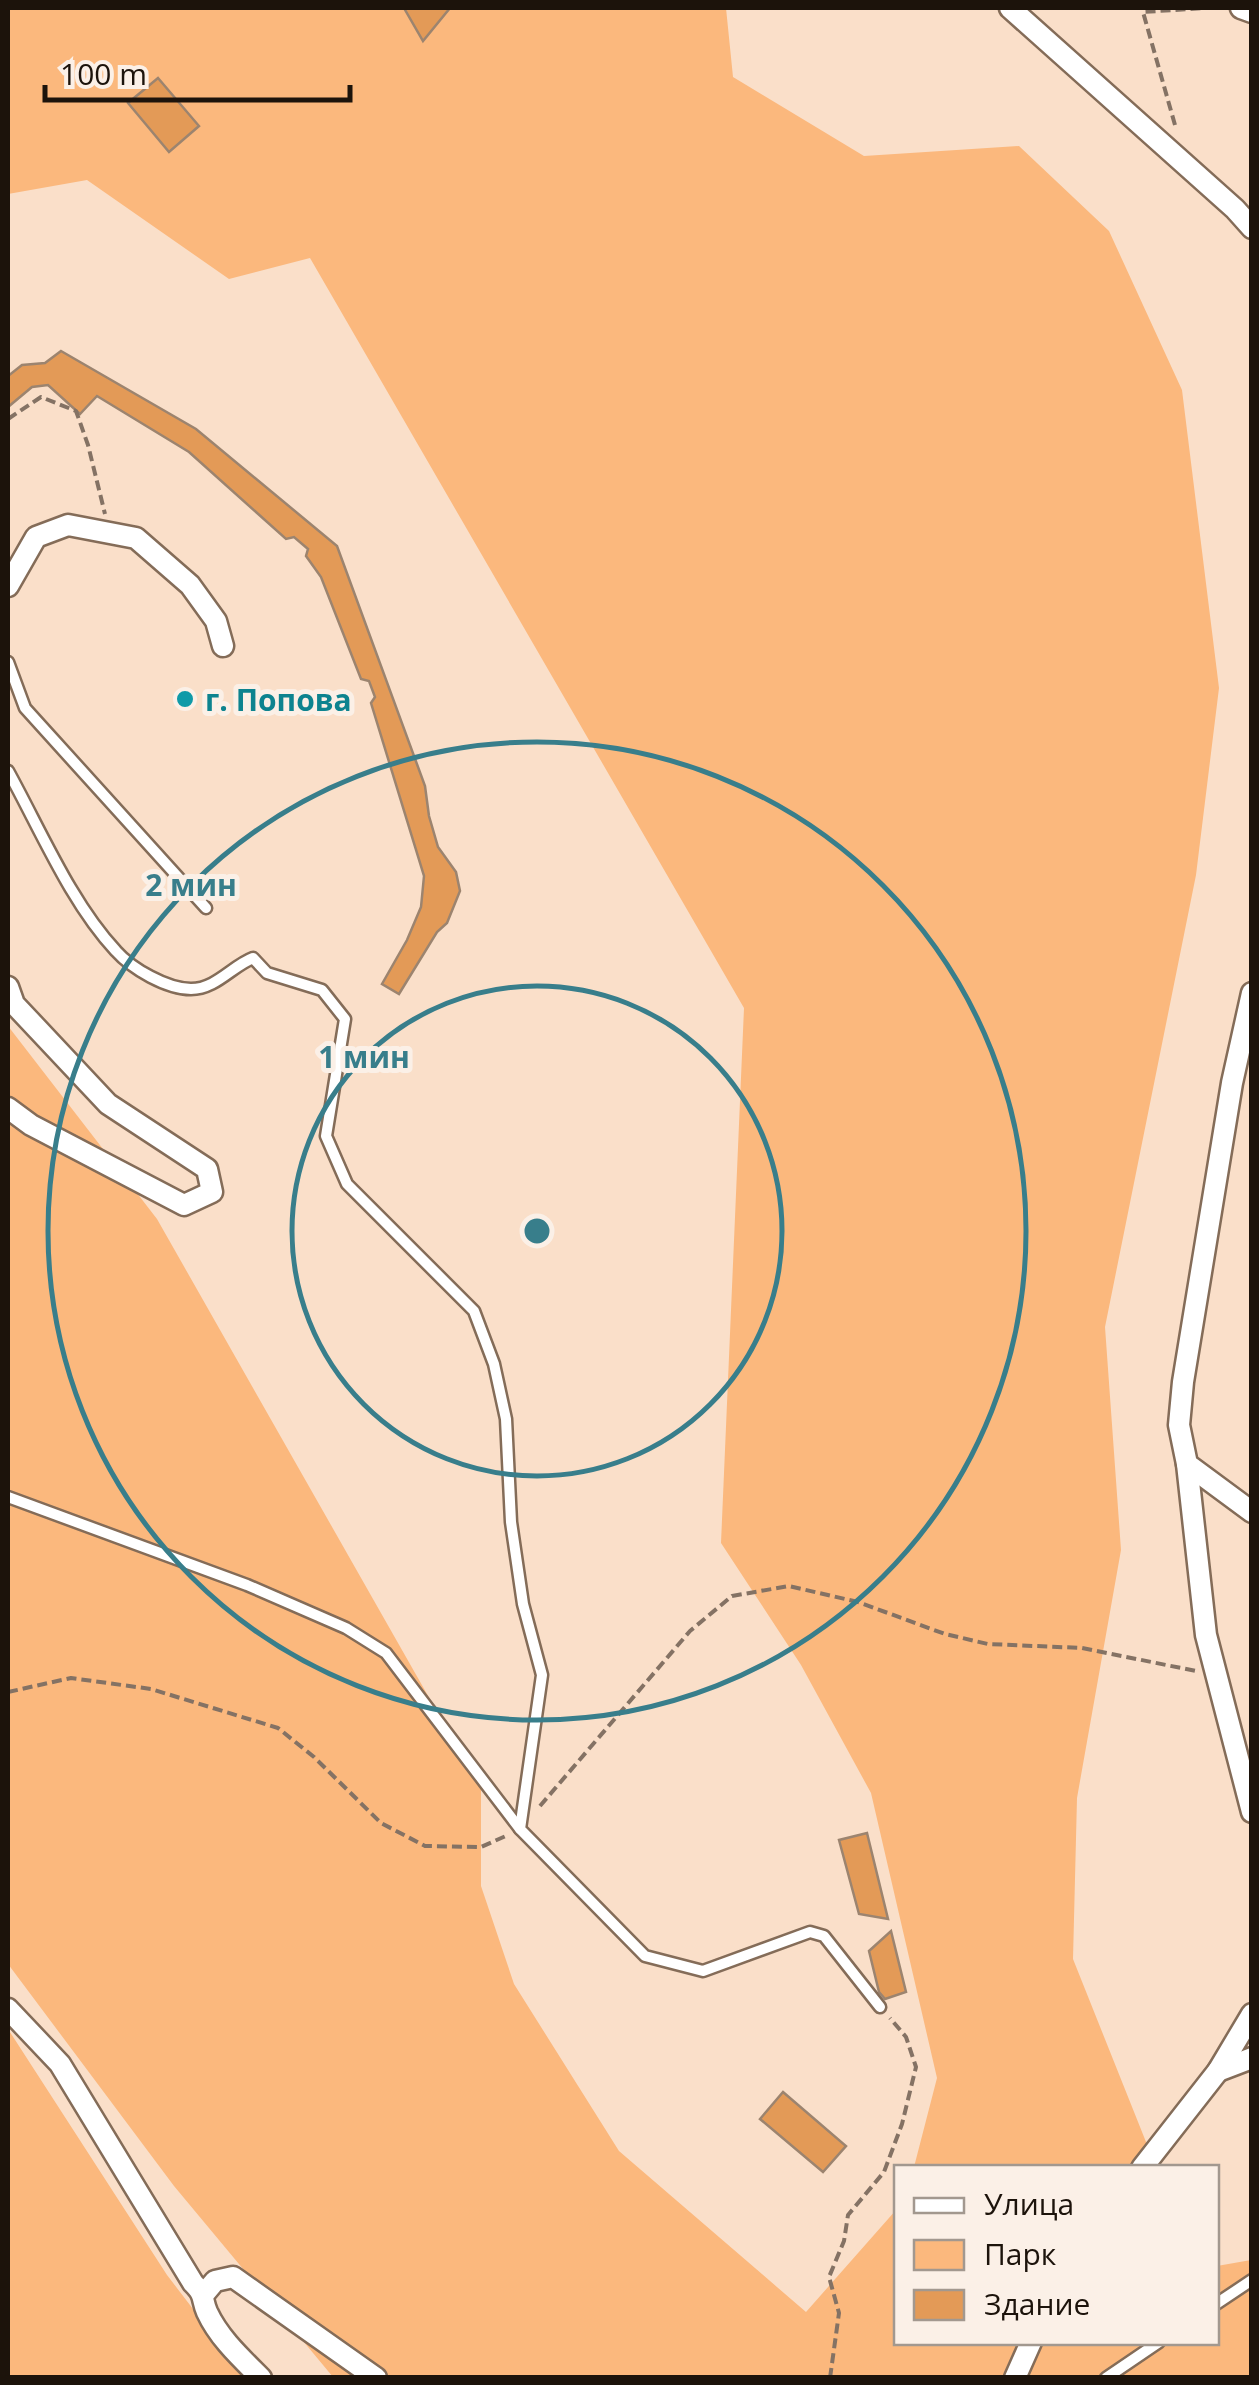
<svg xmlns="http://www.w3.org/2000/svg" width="1259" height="2385" font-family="'Open Sans',sans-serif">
  <rect width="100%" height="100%" fill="#fadfc9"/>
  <g fill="#fbb87d">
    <polygon points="8,8 726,8 733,77 864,156 1019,146 1109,231 1182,390 1219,688 1196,875 1105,1327 1121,1550 1077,1798 1073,1959 1156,2167 914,2167 937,2078 871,1793 801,1665 721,1543 744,1008 310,258 229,279 87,180 8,194"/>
    <polygon points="8,1026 157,1219 481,1789 481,1886 514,1984 619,2151 806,2312 896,2210 896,2342 1216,2342 1217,2266 1251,2260 1251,2377 333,2377 174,2186 8,1964"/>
    <polygon points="8,2029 167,2275 245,2377 8,2377"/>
  </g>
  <g fill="#e39a57" stroke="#9c846f" stroke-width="2.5">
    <polygon points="404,8 450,8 423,41"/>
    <polygon points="158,78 199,126 169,152 128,103"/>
    <polygon points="61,351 196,429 337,546 425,786 429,816 438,847 456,872 460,891 447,923 437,932 399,994 382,984 407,940 421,907 424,876 371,703 375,697 369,681 361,679 321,577 306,556 308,549 294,537 286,539 189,452 97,396 80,414 48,385 32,387 8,407 8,376 22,365 45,363"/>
    <polygon points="867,1833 888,1919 859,1914 839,1840"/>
    <polygon points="891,1931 906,1992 885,1999 879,1992 869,1951"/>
    <polygon points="783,2092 846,2146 823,2172 760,2119"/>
  </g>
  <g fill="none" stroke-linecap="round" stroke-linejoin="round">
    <defs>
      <g id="lane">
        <polyline points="8,662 25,708 206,908"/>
        <path d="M8 771C40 829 71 903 116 951 132 969 167 989 191 989 216 989 232 966 253 958L267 973 322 990 345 1019 326 1136 347 1184 474 1311 494 1364 506 1419 511 1522 523 1604 542 1675 520 1829 645 1956 703 1971 810 1932 824 1936 880 2007"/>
        <polyline points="8,1497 247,1585 346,1628 386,1653 520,1829"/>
        <polyline points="1216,2304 1252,2280"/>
        <polyline points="1106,2378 1159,2342"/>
      </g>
      <g id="street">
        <polyline points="1010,8 1235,209 1252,228"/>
        <polyline points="1241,8 1252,12"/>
        <polyline points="8,586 36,537 68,525 136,538 190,585 216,621 223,646"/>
        <polyline points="8,987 14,1004 108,1104 207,1169 212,1192 184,1205 31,1125 8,1108"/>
        <polyline points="1252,993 1232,1083 1183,1382 1179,1425 1187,1464 1252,1512"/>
        <polyline points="1187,1464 1206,1635 1252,1812"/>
        <path d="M8 2009 60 2064 193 2283C206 2296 201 2298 207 2312 219 2338 241 2358 261 2378"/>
        <polyline points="1218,2071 1252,2058"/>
        <polyline points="1142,2168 1218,2071 1252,2014"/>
        <polyline points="204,2294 215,2281 233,2277 376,2378"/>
        <polyline points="1015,2378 1031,2342"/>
      </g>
    </defs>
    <use href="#lane" stroke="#846c58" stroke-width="15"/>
    <use href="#street" stroke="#846c58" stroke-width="25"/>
    <g stroke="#847264" stroke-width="4" stroke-dasharray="10 5" stroke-linecap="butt">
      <polyline points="1175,125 1143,12 1205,8"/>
      <polyline points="8,419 41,397 76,411 88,445 105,514"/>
      <polyline points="8,1692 71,1678 151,1689 278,1728 314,1757 381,1823 425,1846 481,1847 508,1835"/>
      <polyline points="540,1806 690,1631 732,1596 789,1586 858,1602 945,1634 988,1644 1082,1648 1196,1671"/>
      <polyline points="830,2378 839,2313 829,2277 844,2241 848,2215 884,2172 902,2124 916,2067 906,2037 890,2018"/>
    </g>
    <use href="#lane" stroke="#fff" stroke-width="10"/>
    <use href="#street" stroke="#fff" stroke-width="20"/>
  </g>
  <g fill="none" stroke="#387e8b" stroke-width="5">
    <circle cx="537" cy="1231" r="245"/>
    <circle cx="537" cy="1231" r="489"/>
  </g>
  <circle fill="#0f9aa8" stroke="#fbf0e7" stroke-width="4" cx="185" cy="699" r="10"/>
  <g text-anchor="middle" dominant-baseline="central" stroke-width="10" stroke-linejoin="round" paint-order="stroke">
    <g font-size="30" font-weight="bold" fill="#0d838f" stroke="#fbf0e7" text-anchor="start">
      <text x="205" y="699">г. Попова</text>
    </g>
  </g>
  <circle cx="537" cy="1231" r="15" fill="#387e8b" stroke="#fbf0e7" stroke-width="5"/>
  <g font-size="30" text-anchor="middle" font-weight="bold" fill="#387e8b" stroke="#fbf0e7" stroke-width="10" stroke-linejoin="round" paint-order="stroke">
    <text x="191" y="896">2 мин</text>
    <text x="364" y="1068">1 мин</text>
  </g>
  <rect width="1259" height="2385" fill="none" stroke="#1c130b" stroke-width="20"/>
  <rect x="894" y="2165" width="325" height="180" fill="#fbf0e7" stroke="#a2988f" stroke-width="2.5"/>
  <rect x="914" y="2198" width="50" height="15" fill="#ffffff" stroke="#a2988f" stroke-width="2.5"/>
  <text x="984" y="2215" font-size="30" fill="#1c130b">Улица</text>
  <rect x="914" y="2240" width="50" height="30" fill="#fbb87d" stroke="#a2988f" stroke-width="2.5"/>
  <text x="984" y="2265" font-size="30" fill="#1c130b">Парк</text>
  <rect x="914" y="2290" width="50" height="30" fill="#e39a57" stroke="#a2988f" stroke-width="2.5"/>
  <text x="984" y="2315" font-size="30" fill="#1c130b">Здание</text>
  <path d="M45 85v15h305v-15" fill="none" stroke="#1c130b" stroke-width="5"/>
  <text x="60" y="85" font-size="30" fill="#1c130b" stroke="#fbf0e7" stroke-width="8" paint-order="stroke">100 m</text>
</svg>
